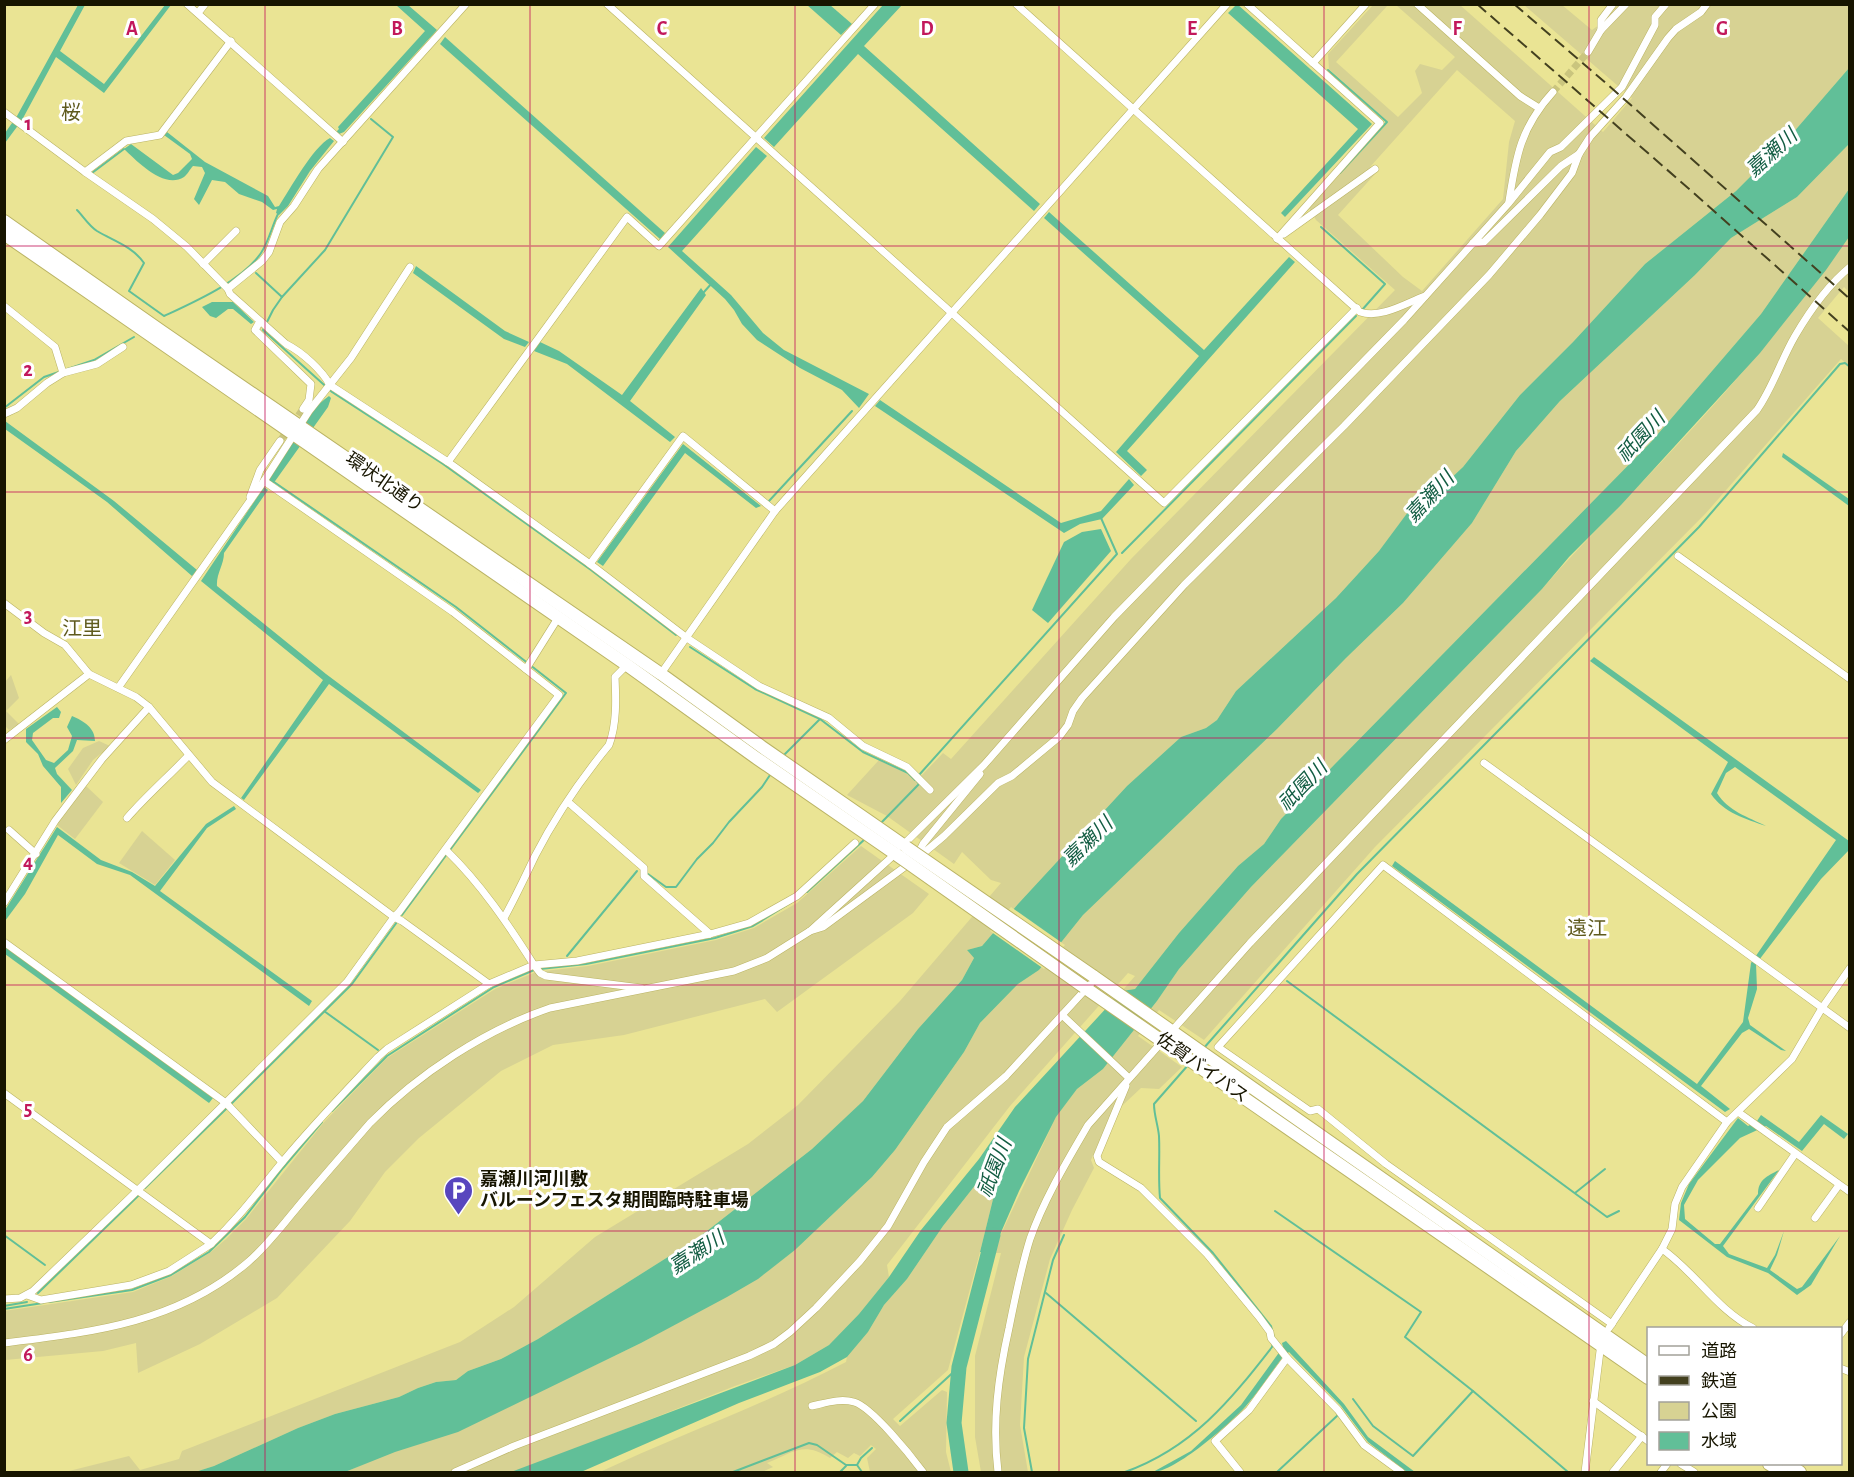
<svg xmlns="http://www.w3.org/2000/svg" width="1854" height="1477" font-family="'Alegreya Sans','Noto Sans JP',sans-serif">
  <rect width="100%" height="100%" fill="#eae494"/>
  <g fill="#d7d293" fill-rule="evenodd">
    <path d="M1373 5H1388L1336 62 1398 117 1422 93 1415 71 1420 64 1442 70 1455 57 1396 5H1460L1603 132 1632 98 1524 5H1562L1592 30 1606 20 1618 5H1849V68L1785 142 1736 191 1645 264 1573 342 1520 395 1463 467 1448 481 1438 483 1422 508 1411 509 1379 551 1336 598 1236 691 1217 720 1206 728 1181 737 1127 786 1018 904 982 946 967 950 974 958 962 980 918 1029 863 1101 812 1149 698 1238 538 1339 501 1359 468 1371 456 1380 436 1382 418 1388 399 1397 335 1414 298 1428 214 1466 195 1472H65L129 1456 140 1470 179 1459 182 1451 460 1342 514 1307 595 1237 748 1144 798 1105 900 1001 1001 883 991 880 962 852 954 864 887 816 847 795 879 760 907 774 922 775 943 753 951 759 1131 559 1395 290 1316 220 1309 208 1388 122 1329 69 1328 54ZM1457 70 1515 121 1509 142 1503 199 1422 291 1403 277 1338 215 1375 174 1370 167Z"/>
    <polygon points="1849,144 1849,189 1761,314 1651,442 1281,819 1264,844 1238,866 1179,933 1135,989 1122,991 1135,976 1128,973 1010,1106 887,1265 889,1277 859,1314 829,1345 795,1365 735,1386 516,1472 345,1472 583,1371 641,1343 757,1279 795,1250 872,1177 895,1150 964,1052 980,1023 1018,984 1039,970 1083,915 1277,729 1346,658 1403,603 1472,523 1516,451 1560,401 1695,275 1731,238 1797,197"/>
    <path d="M1849 237V292L1844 287 1818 318 1849 346V366L1841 359 1706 513 1375 847 1204 1040 1159 1010 1138 1036 1182 1067 1159 1089 1141 1088 1109 1118 1091 1160 1094 1168 1072 1210 1050 1259 1024 1357 1020 1425 1028 1472H981L975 1437V1356L1001 1253H992L1056 1117 1077 1089 1103 1069 1157 1001 1179 969 1251 887 1542 589C1567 560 1594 533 1620 505 1702 421 1781 333 1849 237Z"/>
    <polygon points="11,675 19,698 6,711 19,724 9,730 5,726 4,683"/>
    <polygon points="99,741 110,746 93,760 76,785 68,769 83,748"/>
    <polygon points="86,786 103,802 75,839 57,825"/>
    <polygon points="142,831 175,860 155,885 119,863"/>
    <polygon points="861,846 929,894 913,913 777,1012 765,999 624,1035 553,1045 501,1071 419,1138 385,1172 350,1221 277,1298 200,1344 138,1373 136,1343 103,1351 5,1360 4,1311 133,1292 172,1276 211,1252 226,1239 246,1219 325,1121 387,1058 495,989 536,972 588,966 716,940 754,928 797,903"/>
    <path d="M984 1174 999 1175 980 1252 948 1370 893 1419 900 1426 942 1390 947 1392 946 1452 951 1472H870L867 1458 876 1449 871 1445 860 1456 854 1453 848 1458 837 1452 830 1458C803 1441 794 1452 767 1463L773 1467 762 1472H600C681 1434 766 1404 846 1362L847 1357 868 1332 884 1305 907 1279 943 1226Z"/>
  </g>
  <g fill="#61bf98">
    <polygon points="1237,4 1372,124 1285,217 1281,213 1358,129 1228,13"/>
    <polygon points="78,5 85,5 60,51 104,84 165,5 171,5 104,93 56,57 22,120 5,143 5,133 17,116"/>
    <polygon points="396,5 408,5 437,30 344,132 339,134 336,132 339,129 338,127 425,31"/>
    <polygon points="807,5 830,5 852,24 841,35"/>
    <polygon points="883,5 902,5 864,46 1040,204 1034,211 858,54 774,147 764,138"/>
    <polygon points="445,37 665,233 660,239 440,44"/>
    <polygon points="1849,68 1849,144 1797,197 1731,238 1695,275 1560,401 1516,451 1472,523 1403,603 1346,658 1277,729 1083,915 1039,970 1018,984 980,1023 964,1052 895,1150 872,1177 795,1250 758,1279 727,1297 641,1343 458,1432 395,1452 345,1472 195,1472 214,1466 298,1428 335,1414 399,1397 418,1388 436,1382 456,1380 468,1371 501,1359 538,1339 698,1238 812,1149 863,1101 918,1029 962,980 974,958 967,950 982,946 1018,904 1127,786 1181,737 1206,728 1217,720 1236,691 1336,598 1379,551 1411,508 1422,508 1438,483 1448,481 1463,467 1520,395 1573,342 1645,264 1736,191 1785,142"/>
    <path d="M167 132 205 162 268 196 275 207 279 206C290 189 313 147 330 138L334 141 310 171 288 206 279 215 276 213 277 209 273 210 262 202 239 194 225 182 212 180 199 205 194 199 205 173 202 167 193 166C190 169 187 175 184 177 164 190 137 161 124 149L131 144 173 175 178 173 192 159 190 154 164 135Z"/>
    <polygon points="756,147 767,156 682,251 731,295 763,333 784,350 869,394 859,408 842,390 800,368 757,340 742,324 734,310 725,299 668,247"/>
    <polygon points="1849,189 1849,237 1826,270 1760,353 1621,505 1569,557 1542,589 1251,887 1179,969 1157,1001 1103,1069 1077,1089 1056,1117 1019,1191 992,1253 980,1252 999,1175 984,1174 943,1226 907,1279 884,1305 868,1332 847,1357 820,1372 739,1403 581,1472 511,1472 795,1365 829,1345 859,1314 889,1277 921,1230 979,1159 1015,1107 1122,991 1135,989 1179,933 1238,866 1264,844 1281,819 1651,442 1761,314"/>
    <polygon points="1049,212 1204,350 1289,257 1295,262 1127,451 1147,470 1141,476 1116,452 1199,356 1044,218"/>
    <polygon points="416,266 505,331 529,342 525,347 504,339 413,273"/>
    <polygon points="701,288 706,295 630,401 675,437 670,442 567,364 534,351 540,342 559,351 622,395"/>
    <polygon points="212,302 233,302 254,322 251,324 233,309 228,309 216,318 210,316 202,307"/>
    <path d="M329 396 331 398 328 407 273 484 269 480C283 457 306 411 329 396Z"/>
    <polygon points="880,400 1061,523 1101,511 1129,479 1134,485 1102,519 1080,524 1064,533 875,406"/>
    <polygon points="5,421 114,501 197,570 192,576 107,502 5,429"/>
    <polygon points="683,444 761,506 756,508 685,453 603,566 597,562"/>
    <polygon points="1783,453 1849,499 1849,506 1782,457"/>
    <path d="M264 487 268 490 224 553C224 565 216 574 217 586L326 674 481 790 478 793 329 684 244 800 241 798 323 680 201 581Z"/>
    <polygon points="1101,529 1111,551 1048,623 1032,610 1064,542 1082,532"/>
    <path d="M1594 657 1849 841V850L1821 879 1756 964 1757 989 1748 1018 1750 1025 1786 1051 1781 1050 1749 1029 1742 1033 1701 1086 1730 1109 1725 1112 1392 866 1395 861 1697 1084 1743 1022 1751 963 1836 840 1735 767 1726 773 1717 793C1728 811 1748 817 1766 826 1746 819 1724 813 1711 794L1728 762 1590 661Z"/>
    <path d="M57 707 61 712 59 718H53L33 733 32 740 46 760 54 763 68 750 72 736 67 727 72 716C84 721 95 728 95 741L77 740 73 751 55 768 57 774 72 790 61 803V787L43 766 38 754 26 742V729Z"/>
    <polygon points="234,806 236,809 207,828 160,891 312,1001 309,1006 130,875 97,864 58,835 25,894 5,921 5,910 57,827 101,860 132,872 155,886 206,824"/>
    <polygon points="5,946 213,1098 209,1103 5,954"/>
    <path d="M1761 1115 1799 1142 1821 1115 1848 1134 1844 1139 1824 1124 1802 1151 1766 1126 1740 1138 1698 1180 1684 1205 1685 1219 1715 1244H1720L1758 1194C1758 1180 1767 1176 1779 1170L1723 1246 1729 1254 1767 1268 1775 1255 1784 1231 1777 1255 1770 1270 1797 1289 1802 1287 1840 1236 1811 1285 1797 1295 1768 1273 1727 1257 1679 1220 1681 1203 1689 1184 1738 1118 1748 1126 1757 1121Z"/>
    <path d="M1286 1341 1344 1404 1368 1437 1415 1472H1407L1368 1442 1341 1406 1289 1352 1282 1358C1270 1374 1259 1391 1246 1406 1230 1424 1175 1472 1153 1472L1191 1451 1241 1405 1283 1347 1282 1343Z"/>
  </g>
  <polygon fill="#eae494" points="1011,907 1065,945 1044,969 990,931"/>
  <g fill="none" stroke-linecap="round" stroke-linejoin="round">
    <g stroke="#61bf98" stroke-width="2">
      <polyline points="1328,70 1387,122 1340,173"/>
      <polyline points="371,119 393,137 325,250 282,297 273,310 263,330 332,392 443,464 591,570 676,635"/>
      <polyline points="92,173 124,149"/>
      <path d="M77 210C83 216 89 226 97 231 114 241 132 246 144 263L129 291 164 316C194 302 242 281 261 253 269 241 272 226 278 214"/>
      <polyline points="1321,227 1385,284 1362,310"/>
      <polyline points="256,273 282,297"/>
      <polyline points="704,292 712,283"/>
      <polyline points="4,408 44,377 94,360 134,337"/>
      <polyline points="274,482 456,607 566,693 450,850"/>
      <polyline points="769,501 852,411"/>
      <polyline points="1122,553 1356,316"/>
      <polyline points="690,647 755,689 820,719 863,752 908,773 915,780"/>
      <polyline points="784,755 820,719"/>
      <polyline points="919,775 1117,554 1101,518"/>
      <polyline points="879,825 919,784 915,779"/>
      <polyline points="648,874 666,887 676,887 697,859 713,843 729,822 762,787 772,772"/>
      <polyline points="807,892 865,839"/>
      <polyline points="402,915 447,854"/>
      <polyline points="567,956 637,871"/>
      <polyline points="540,969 586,964 715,938 753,926 800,897"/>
      <polyline points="1287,981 1607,1217 1619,1211"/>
      <polyline points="324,1011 378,1050"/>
      <polyline points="1203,1049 1357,874 1699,527 1840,364 1845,363 1850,367"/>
      <path d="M1189 1064 1154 1104C1154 1115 1158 1125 1159 1136 1160 1157 1158 1177 1160 1198L1213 1253 1271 1326 1274 1338"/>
      <polyline points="231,1104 352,984 397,922"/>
      <polyline points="332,1111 387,1056 494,987 534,970"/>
      <polyline points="145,1188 227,1108"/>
      <polyline points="1575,1193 1605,1169"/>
      <polyline points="1275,1211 1421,1312 1405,1337 1473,1391 1568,1472"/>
      <polyline points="4,1235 45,1265"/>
      <polyline points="38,1293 139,1195"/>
      <polyline points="1046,1293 1196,1421"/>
      <polyline points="49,1302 132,1290 171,1275 209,1252 245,1217 283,1168 322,1122"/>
      <polyline points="4,1306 27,1302"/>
      <polyline points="4,1309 43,1303"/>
      <polyline points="1353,1399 1373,1426 1413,1456 1473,1391"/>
      <polyline points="900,1421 959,1367"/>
      <polyline points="857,1465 861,1458 872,1448"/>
      <polyline points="857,1465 862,1472"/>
      <polyline points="733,1472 809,1443 817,1445 846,1465 857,1465"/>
      <polyline points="769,1472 770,1472"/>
      <polyline points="840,1472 846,1466"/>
      <polyline points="1032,1472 1024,1428 1028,1359 1053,1260 1064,1235"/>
      <path d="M1125 1472C1192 1448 1230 1401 1272 1347L1273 1343"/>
      <polyline points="1277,1472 1338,1415"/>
    </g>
    <polyline stroke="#61bf98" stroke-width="15" points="961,1472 954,1423 959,1367 993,1235"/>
    <g stroke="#cac57e" stroke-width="7" stroke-dasharray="7 3.5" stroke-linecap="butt">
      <polyline points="1553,92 1588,52"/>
      <polyline points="280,441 303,409"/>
    </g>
    <defs>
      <g id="street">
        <polyline points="187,4 343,142"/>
        <path d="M466 4 318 169 294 206 280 222 269 252 262 261 230 287 228 289 230 294 286 344C302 352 322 370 330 385L448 462 590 564 687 638 759 686 829 718 863 746 907 767 930 790"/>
        <polyline points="607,4 1164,503 1357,308"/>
        <path d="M1016 4 1360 312C1381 319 1406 303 1425 296"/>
        <polyline points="1247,4 1313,63 1366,4"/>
        <polyline points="1417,4 1520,96 1539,108"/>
        <polyline points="198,13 205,4"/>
        <polyline points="1601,30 1626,4"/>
        <polyline points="1588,52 1601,30 1601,20 1613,4"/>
        <polyline points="4,112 85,172 153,219 187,247 228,289"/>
        <polyline points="85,172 126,141 160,135 231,41"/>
        <path d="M1509 201C1516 156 1521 127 1553 92"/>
        <polyline points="1284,234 1375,169"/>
        <polyline points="1277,239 1380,123 1313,63"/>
        <polyline points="1473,243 1484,242 1561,166 1579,154"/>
        <polyline points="203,264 236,231"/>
        <polyline points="4,306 55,347 63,373"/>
        <polyline points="260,321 255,330 311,384 309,400 303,409"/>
        <polyline points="4,414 17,408 47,383 63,373 97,364 123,347"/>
        <polyline points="448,462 627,217 659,246 875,4"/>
        <path d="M264 481 453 612 559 695 399 912 394 917 402 921 489 984 534 965C508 924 481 884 446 850"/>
        <polyline points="250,497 260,470 280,441"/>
        <polyline points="1678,556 1850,679"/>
        <polyline points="590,564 683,436 775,511"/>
        <polyline points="4,603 44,633 65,645 89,674 136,697 149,707 212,782 394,917 347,982 138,1190 33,1291 20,1298 4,1299"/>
        <polyline points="526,669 558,618"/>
        <polyline points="660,675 775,511 1227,4"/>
        <polyline points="118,688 264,481 309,411 351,358 410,267"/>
        <polyline points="4,740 89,674"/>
        <polyline points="1484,763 1850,1028"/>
        <polyline points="568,802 644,868 644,876 710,934"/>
        <path d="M127 818C146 796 168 777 188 756"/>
        <polyline points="9,830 36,854"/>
        <polyline points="903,845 984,765 1114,617 1404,320 1508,204 1550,152 1561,147 1622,87 1655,25 1655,17 1666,4"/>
        <polyline points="919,857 944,836 998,783 1012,776 1059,737 1068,725 1073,711 1082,698 1184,585 1344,426 1489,275 1540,215 1572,173 1579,154 1590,137 1626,97 1668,38 1676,29 1701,12 1707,4"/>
        <polyline points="916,858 923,844 980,774"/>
        <polyline points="4,903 55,821 102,759 149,707"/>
        <path d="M504 918C515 898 525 877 535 856 555 817 581 779 609 745 617 724 616 699 615 677L627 665"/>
        <polyline points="810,931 823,927 910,863"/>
        <polyline points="4,942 226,1103 282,1162"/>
        <polyline points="641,988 546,976 540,973 534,965 577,961 710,934 749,923 797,896 855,843"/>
        <polyline points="1062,1015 1129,1078"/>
        <polyline points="1126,1086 1097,1156 1099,1162 1141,1188 1207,1254 1259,1317 1270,1332 1271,1338 1287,1358 1338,1410 1364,1445 1401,1472"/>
        <path d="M4 1093 211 1244C240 1217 259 1190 284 1160 314 1124 346 1091 378 1057L387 1049 489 984"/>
        <polyline points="1738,1112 1850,1192"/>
        <polyline points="1758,1208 1795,1154"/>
        <polyline points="1815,1218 1839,1185"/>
        <polyline points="1662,1249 1672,1229 1675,1204 1682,1187 1727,1122 1792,1059 1822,1008 1850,968"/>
        <polyline points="27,1295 41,1300 131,1285 169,1271 211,1244"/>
        <polyline points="1612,1324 1386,1164 1318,1109 1310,1111 1218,1047 1383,865 1727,1122"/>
        <path d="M1609 1328 1662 1249C1695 1272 1717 1310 1753 1328"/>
        <polyline points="1840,1335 1850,1322"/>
        <path d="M4 1343C93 1332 176 1323 247 1263 265 1248 280 1228 296 1209 320 1180 345 1152 370 1123 418 1074 485 1030 550 1008L734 971 767 958 810 931 895 854"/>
        <polyline points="1840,1368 1850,1372"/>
        <polyline points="1593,1401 1648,1441"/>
        <path d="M812 1406C826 1403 840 1398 854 1402 872 1407 911 1456 923 1472"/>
        <polyline points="1681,1464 1694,1472"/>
        <polyline points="455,1472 514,1446 749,1356 774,1344 790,1332 816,1308 860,1261 888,1226 924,1162 947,1127 1006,1076 1096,978"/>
        <path d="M998 1472C992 1423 998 1377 1009 1328 1015 1298 1021 1268 1030 1239 1044 1199 1067 1161 1088 1125L1250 943 1757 410C1773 387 1781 360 1795 336 1809 312 1828 285 1850 267"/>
        <polyline points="1240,1472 1215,1441 1249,1410 1287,1358"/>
        <polyline points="1585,1472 1601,1343"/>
        <polyline points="1613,1472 1642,1436"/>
        <polyline points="1661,1472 1667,1464"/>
      </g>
      <g id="highway">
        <polyline points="4,221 161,331 661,674 762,747 906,847"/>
        <polyline points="4,234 627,665 755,757 897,855"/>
        <polyline points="1093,976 1648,1365"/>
        <polyline points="1084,987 1648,1378"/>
        <polyline points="1769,1464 1782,1472"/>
        <polyline points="1788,1464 1800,1472"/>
      </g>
    </defs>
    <use href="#street" stroke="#bab364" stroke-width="8"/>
    <use href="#highway" stroke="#bab364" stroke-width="14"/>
    <use href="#street" stroke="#fff" stroke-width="7"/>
    <use href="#highway" stroke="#fff" stroke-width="12"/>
    <g stroke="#43401f" stroke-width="2" stroke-dasharray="12 6" stroke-linecap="butt">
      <polyline points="1477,4 1688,188 1850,332"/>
      <polyline points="1514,4 1607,84 1850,299"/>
    </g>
    <defs>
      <g id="highway-bridge">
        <polyline points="906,847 1093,976"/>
        <polyline points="897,855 1084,987"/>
      </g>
    </defs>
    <use href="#highway-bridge" stroke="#bab364" stroke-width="14" stroke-linecap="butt"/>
    <use href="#highway-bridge" stroke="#fff" stroke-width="12"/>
  </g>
  <path fill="none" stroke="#c2185b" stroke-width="1.5" stroke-opacity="0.55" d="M265 4V1472M530 4V1472M795 4V1472M1059 4V1472M1324 4V1472M1589 4V1472M4 246H1850M4 492H1850M4 738H1850M4 985H1850M4 1231H1850"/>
  <defs>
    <symbol id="parking-pin" viewBox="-11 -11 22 30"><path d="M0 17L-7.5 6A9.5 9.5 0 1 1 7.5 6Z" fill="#5846be" stroke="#fff"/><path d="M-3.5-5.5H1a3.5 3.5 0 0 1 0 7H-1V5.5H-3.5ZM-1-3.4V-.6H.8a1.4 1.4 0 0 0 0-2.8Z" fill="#fff"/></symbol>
  </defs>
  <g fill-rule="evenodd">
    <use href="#parking-pin" x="442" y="1174" width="33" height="45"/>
  </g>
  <g text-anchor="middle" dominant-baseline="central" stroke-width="6" stroke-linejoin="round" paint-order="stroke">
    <g font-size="18" fill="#171500" stroke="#fff">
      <text transform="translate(384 483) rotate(35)">環状北通り</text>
      <text transform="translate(1202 1068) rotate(35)">佐賀バイパス</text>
    </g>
    <g font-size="18" font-weight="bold" fill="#171500" stroke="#fff" text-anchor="start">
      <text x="480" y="1180">嘉瀬川河川敷<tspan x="480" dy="21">バルーンフェスタ期間臨時駐車場</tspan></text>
    </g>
    <g font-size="20" fill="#5f5a1d" stroke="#fff">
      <text x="71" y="113">桜</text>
      <text x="82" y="629">江里</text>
      <text x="1587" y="929">遠江</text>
    </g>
    <g font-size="20" font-style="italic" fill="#135d43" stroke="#fff">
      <text transform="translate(1772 153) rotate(-42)">嘉瀬川</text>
      <text transform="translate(1641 437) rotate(-47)">祇園川</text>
      <text transform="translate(1430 497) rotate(-47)">嘉瀬川</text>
      <text transform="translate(1303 786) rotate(-46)">祇園川</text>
      <text transform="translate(1088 842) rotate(-44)">嘉瀬川</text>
      <text transform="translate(995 1168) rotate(-69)">祇園川</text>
      <text transform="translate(697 1253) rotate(-33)">嘉瀬川</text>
    </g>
  </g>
  <g font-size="20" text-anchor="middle" font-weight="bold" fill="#c2185b" stroke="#fff" stroke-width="6" stroke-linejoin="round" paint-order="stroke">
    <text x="132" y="35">A</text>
    <text x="397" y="35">B</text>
    <text x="662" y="35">C</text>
    <text x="927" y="35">D</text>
    <text x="1192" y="35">E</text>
    <text x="1457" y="35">F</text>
    <text x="1722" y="35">G</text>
    <text x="28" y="130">1</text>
    <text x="28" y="376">2</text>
    <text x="28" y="622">3</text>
    <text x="28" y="868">4</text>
    <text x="28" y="1115">5</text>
    <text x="28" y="1361">6</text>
  </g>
  <rect width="1854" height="1477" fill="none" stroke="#171500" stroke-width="12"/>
  <rect x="1647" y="1327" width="195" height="138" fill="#ffffff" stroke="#a2a199" stroke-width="1.5"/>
  <rect x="1659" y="1346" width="30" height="9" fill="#ffffff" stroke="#a2a199" stroke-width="1.5"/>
  <text x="1701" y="1357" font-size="18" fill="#171500">道路</text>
  <rect x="1659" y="1376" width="30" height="9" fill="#43401f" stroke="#a2a199" stroke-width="1.5"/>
  <text x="1701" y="1387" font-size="18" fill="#171500">鉄道</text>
  <rect x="1659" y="1402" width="30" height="18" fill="#d7d293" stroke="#a2a199" stroke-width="1.5"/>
  <text x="1701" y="1417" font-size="18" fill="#171500">公園</text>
  <rect x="1659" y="1432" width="30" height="18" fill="#61bf98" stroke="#a2a199" stroke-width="1.5"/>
  <text x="1701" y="1447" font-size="18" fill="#171500">水域</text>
</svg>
